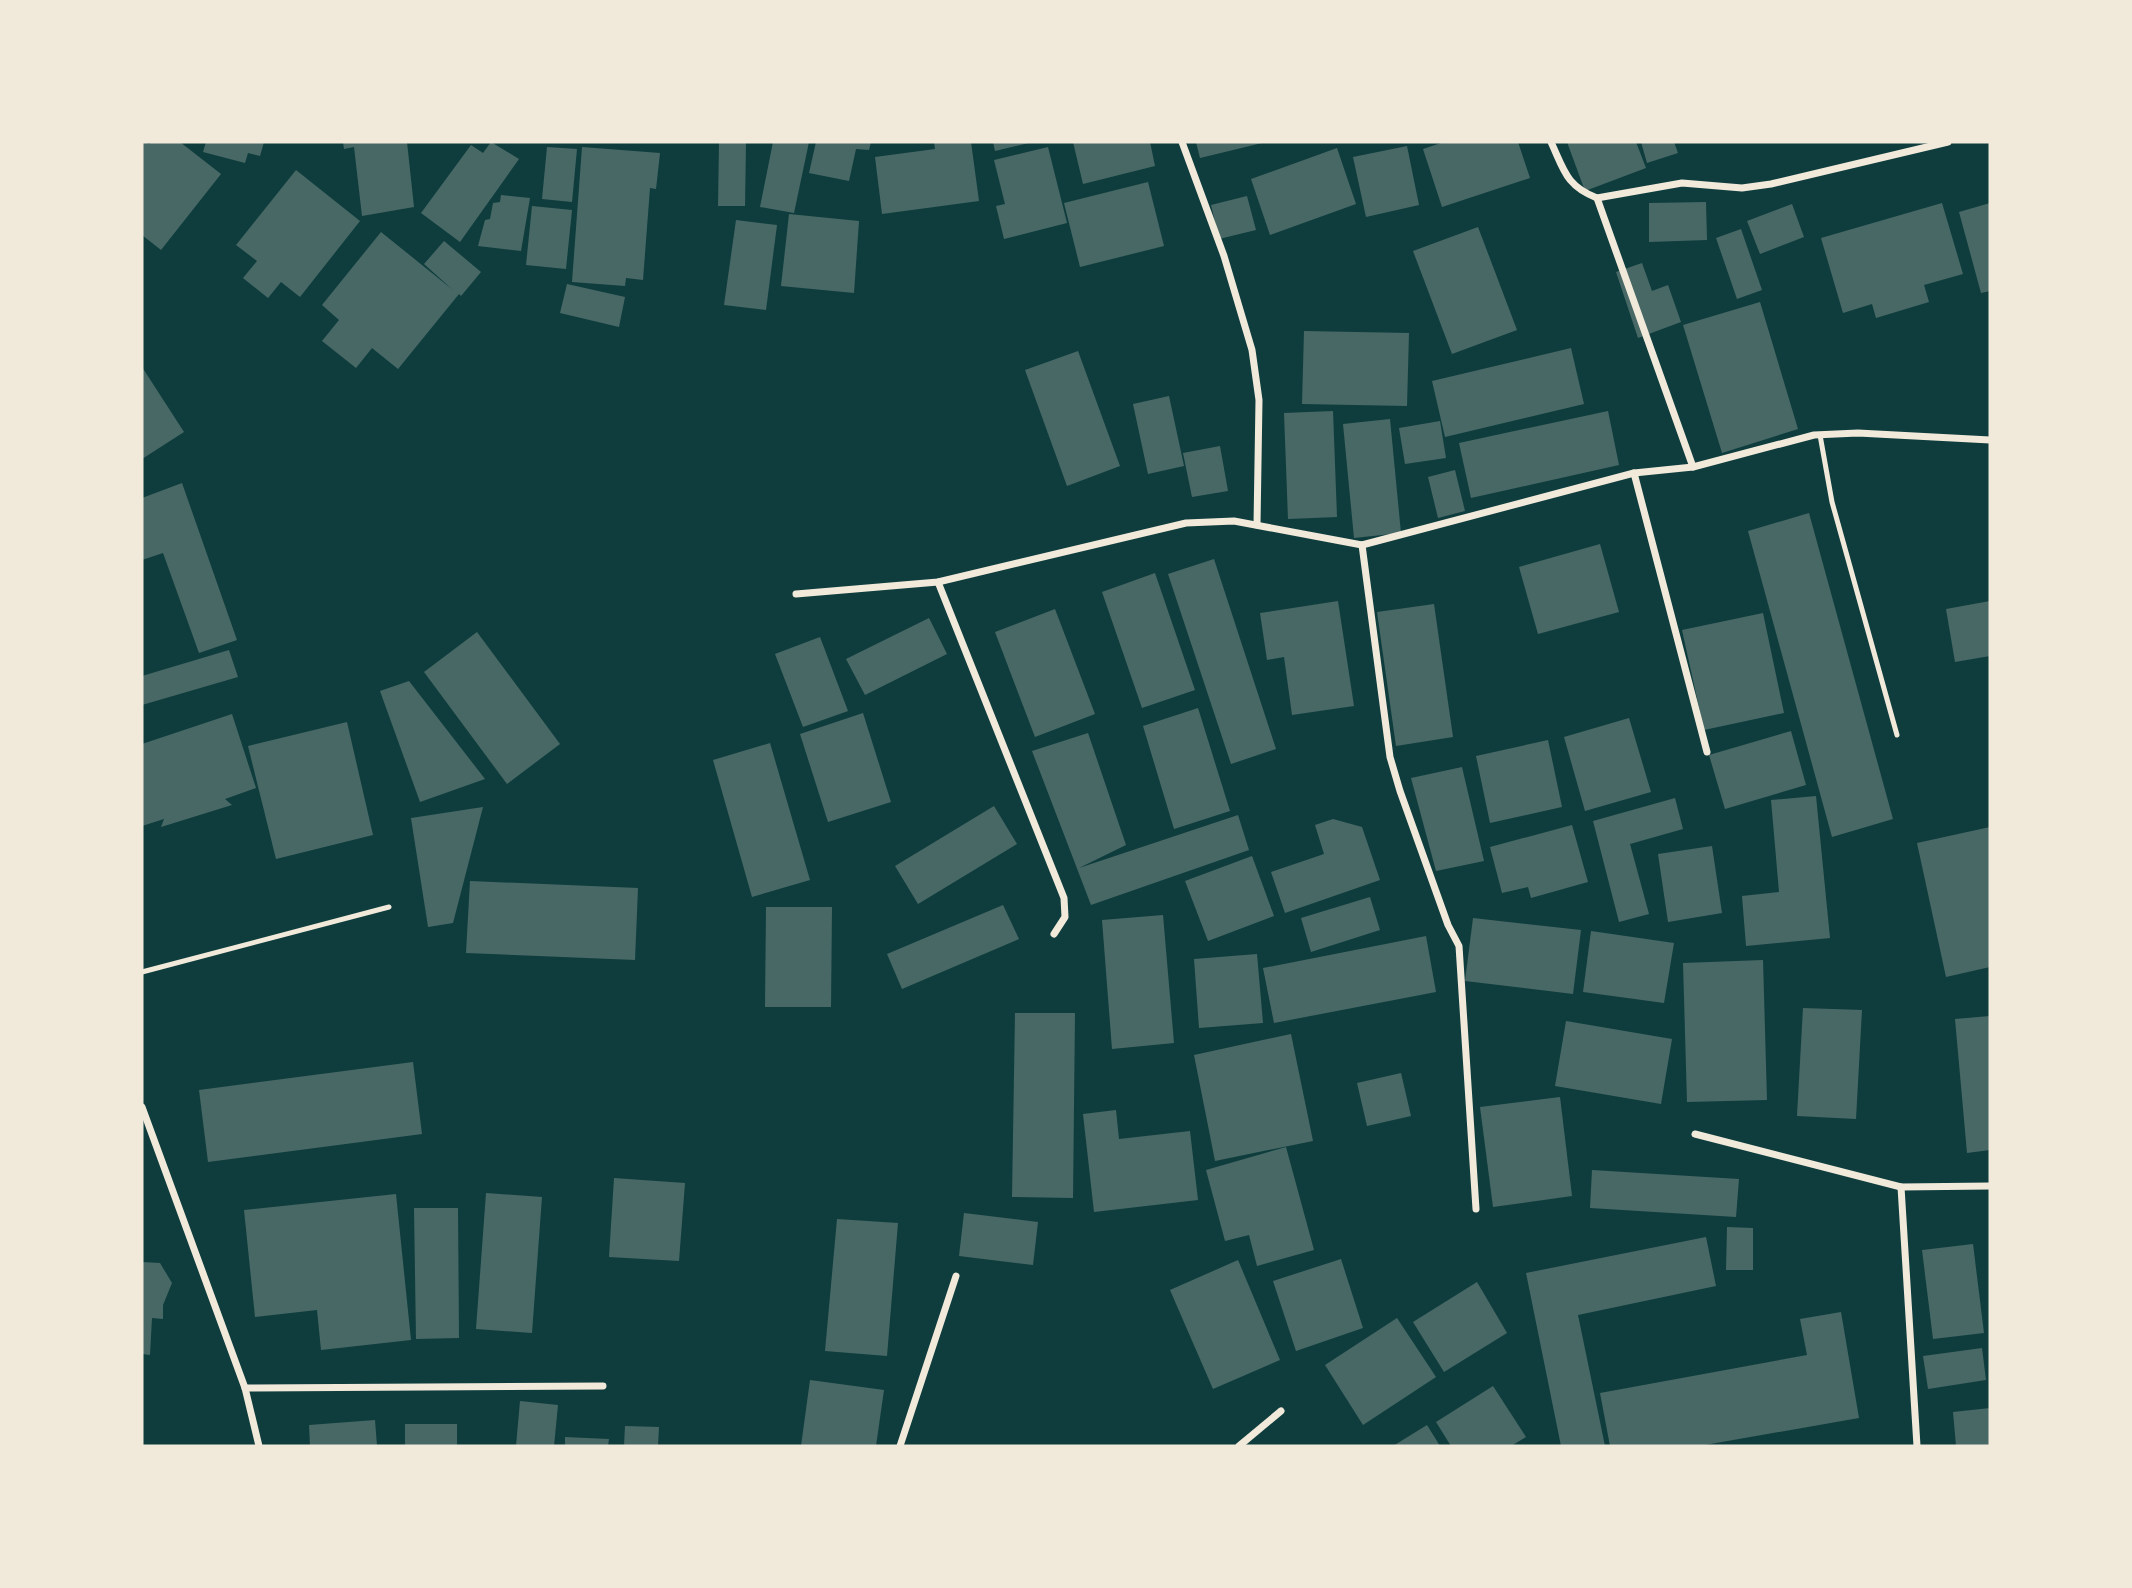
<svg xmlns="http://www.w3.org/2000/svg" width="2132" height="1588" font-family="Commissioner,sans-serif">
  <rect width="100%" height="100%" fill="#0f3d3e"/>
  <g fill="#486865">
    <polygon points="144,142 149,144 151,142 180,142 221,174 161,250 142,235 142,145"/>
    <polygon points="206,142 264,142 260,156 248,153 245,163 203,152"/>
    <polygon points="343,142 407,142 414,207 362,216 354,147 344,149"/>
    <polygon points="491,142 519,159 460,242 421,213 471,145 483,153"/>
    <polygon points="719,142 746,142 745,206 718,206"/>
    <polygon points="773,142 809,142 794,213 760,207"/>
    <polygon points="816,142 871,142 869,150 856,149 849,181 809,173"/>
    <polygon points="934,142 971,142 979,201 882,214 875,157 935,149"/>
    <polygon points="993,142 1029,142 1029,143 995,151"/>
    <polygon points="1073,142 1150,142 1155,166 1083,184"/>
    <polygon points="1196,142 1262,142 1262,143 1200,158"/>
    <polygon points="1444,142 1518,142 1530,178 1442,207 1423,149"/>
    <polygon points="1567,142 1636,142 1646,168 1585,191"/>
    <polygon points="1641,142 1674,142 1678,153 1647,163"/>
    <polygon points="1407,146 1419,205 1366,217 1353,157"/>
    <polygon points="547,147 577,149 572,202 542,199"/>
    <polygon points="582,147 660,153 656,189 650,188 643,280 626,278 625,286 572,282"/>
    <polygon points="1048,147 1067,223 1004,239 996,206 1005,204 994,160"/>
    <polygon points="1337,148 1356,204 1270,235 1251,179"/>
    <polygon points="296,170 360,221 300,297 281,282 268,298 243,278 257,261 236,245"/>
    <polygon points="1148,182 1164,246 1080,267 1064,203"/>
    <polygon points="501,195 530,198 521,251 478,246 485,220 490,219 493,203 500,202"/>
    <polygon points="1247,196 1256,230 1219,239 1211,205"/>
    <polygon points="1706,202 1707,240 1649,242 1649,203"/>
    <polygon points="1942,203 1963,274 1924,285 1929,302 1876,318 1872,304 1843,313 1821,238"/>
    <polygon points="1990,203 1990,291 1981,293 1959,212"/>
    <polygon points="1792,204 1804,237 1760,254 1747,221"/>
    <polygon points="532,206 572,210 566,269 526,265"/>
    <polygon points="789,214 859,221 854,293 781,286"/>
    <polygon points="736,220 777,225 766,310 724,305"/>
    <polygon points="1478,227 1517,330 1452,354 1413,251"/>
    <polygon points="1741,229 1762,290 1737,299 1716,238"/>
    <polygon points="381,232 453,290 424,264 444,241 481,272 461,296 459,294 398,369 372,348 356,368 322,341 339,320 322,305"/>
    <polygon points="1642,263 1652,291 1668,285 1681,322 1638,338 1616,272"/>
    <polygon points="567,284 625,297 619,327 560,313"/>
    <polygon points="1760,302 1798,429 1722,453 1683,325"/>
    <polygon points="1304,331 1409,333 1407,406 1302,404"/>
    <polygon points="1571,348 1584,404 1445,437 1432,381"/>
    <polygon points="1078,351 1120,466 1067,486 1025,370"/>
    <polygon points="142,367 184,432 142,459"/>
    <polygon points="1169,396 1184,466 1148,474 1133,404"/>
    <polygon points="1333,411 1337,517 1288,519 1284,413"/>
    <polygon points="1608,411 1619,465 1471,498 1459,443"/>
    <polygon points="1390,419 1401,533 1354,538 1343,424"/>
    <polygon points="1440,421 1446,458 1405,464 1399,428"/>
    <polygon points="1220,446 1228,491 1192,497 1183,453"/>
    <polygon points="1455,470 1465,511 1438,518 1428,477"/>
    <polygon points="182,483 237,640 199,653 163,553 142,560 142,498"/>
    <polygon points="1809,513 1893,819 1832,837 1748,531"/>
    <polygon points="1600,544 1619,612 1538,634 1519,567"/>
    <polygon points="1214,559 1276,749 1231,764 1168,574"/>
    <polygon points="1155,573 1195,690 1142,708 1102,592"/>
    <polygon points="1338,601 1354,706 1292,715 1284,657 1267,660 1260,613"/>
    <polygon points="1990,601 1990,656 1955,662 1946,609"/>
    <polygon points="1434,604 1453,737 1396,746 1377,612"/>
    <polygon points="1055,609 1095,714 1035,737 995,632"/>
    <polygon points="1763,613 1784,713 1704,730 1682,630"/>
    <polygon points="929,618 947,654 865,695 846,659"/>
    <polygon points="477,632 560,744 507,784 424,672"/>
    <polygon points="820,637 848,711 803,727 775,654"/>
    <polygon points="229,650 238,677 142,705 142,676"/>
    <polygon points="409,681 485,779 420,802 380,691"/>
    <polygon points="1198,708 1230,811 1174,829 1143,726"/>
    <polygon points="863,713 891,802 828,822 800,734"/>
    <polygon points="232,714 256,788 225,799 232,805 161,827 164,819 142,826 142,744"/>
    <polygon points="1629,718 1651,792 1585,811 1564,737"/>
    <polygon points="347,722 373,835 276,859 248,746"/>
    <polygon points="1791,731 1806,785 1725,809 1709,755"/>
    <polygon points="1088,733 1126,845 1079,868 1238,815 1249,850 1091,905 1032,751"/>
    <polygon points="1548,740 1562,807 1490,823 1476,756"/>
    <polygon points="770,743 810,880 752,897 713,760"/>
    <polygon points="1462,767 1484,861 1436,871 1411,778"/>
    <polygon points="1816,796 1830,938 1746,946 1742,896 1779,892 1771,800"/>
    <polygon points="1675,798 1683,829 1630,844 1649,914 1619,922 1593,821"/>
    <polygon points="994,806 1017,844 918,904 895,866"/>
    <polygon points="483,807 453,923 428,927 411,818"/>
    <polygon points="1333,819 1362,827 1380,880 1285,913 1271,872 1324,854 1315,825"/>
    <polygon points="1572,825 1588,882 1531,898 1528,887 1502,893 1490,847"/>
    <polygon points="1990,827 1990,967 1946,977 1917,843"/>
    <polygon points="1712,846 1722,913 1668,922 1658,854"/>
    <polygon points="1252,856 1274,916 1208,941 1185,881"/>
    <polygon points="470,881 638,888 635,960 466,953"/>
    <polygon points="1370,897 1380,930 1311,952 1301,918"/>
    <polygon points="1003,905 1019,939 902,989 887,954"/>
    <polygon points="766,907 832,907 831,1007 765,1007"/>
    <polygon points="1163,915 1174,1043 1112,1049 1102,920"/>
    <polygon points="1473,918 1581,930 1573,994 1465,981"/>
    <polygon points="1591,931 1674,943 1664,1003 1583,992"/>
    <polygon points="1426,936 1436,992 1274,1023 1263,968"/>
    <polygon points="1257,954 1263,1023 1199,1028 1194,959"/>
    <polygon points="1763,960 1767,1100 1687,1102 1683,963"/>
    <polygon points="1803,1008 1862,1010 1856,1119 1797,1116"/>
    <polygon points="1015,1013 1075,1013 1073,1198 1012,1197"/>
    <polygon points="1990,1016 1990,1150 1967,1153 1955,1019"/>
    <polygon points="1566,1021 1672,1039 1661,1104 1555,1086"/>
    <polygon points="1291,1034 1313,1141 1215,1161 1194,1055"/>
    <polygon points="413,1062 422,1134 208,1162 199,1090"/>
    <polygon points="1401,1073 1411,1116 1367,1126 1357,1083"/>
    <polygon points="1560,1097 1572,1196 1493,1207 1480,1107"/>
    <polygon points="1116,1110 1119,1139 1190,1131 1198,1200 1094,1212 1083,1114"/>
    <polygon points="1286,1147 1314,1250 1257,1266 1249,1235 1225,1241 1206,1170"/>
    <polygon points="1592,1170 1739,1179 1736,1217 1590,1208"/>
    <polygon points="614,1178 685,1183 679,1261 609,1257"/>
    <polygon points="486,1193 542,1197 532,1333 476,1329"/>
    <polygon points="396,1194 411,1340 321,1350 317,1310 255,1317 244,1210"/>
    <polygon points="414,1208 458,1208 459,1338 416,1339"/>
    <polygon points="964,1213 1038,1222 1033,1265 959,1256"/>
    <polygon points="837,1219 898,1223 887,1356 825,1351"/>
    <polygon points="1727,1227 1753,1228 1753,1270 1726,1270"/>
    <polygon points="1706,1237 1716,1286 1578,1315 1605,1446 1561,1446 1526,1273"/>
    <polygon points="1973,1244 1984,1333 1933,1339 1922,1250"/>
    <polygon points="1341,1259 1363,1328 1296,1351 1273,1281"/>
    <polygon points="1238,1260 1280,1360 1213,1389 1170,1290"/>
    <polygon points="142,1262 160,1263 172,1283 163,1305 163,1319 152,1318 150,1355 142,1354"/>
    <polygon points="1477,1282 1507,1333 1444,1372 1413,1322"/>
    <polygon points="1841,1312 1859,1418 1699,1446 1610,1446 1600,1393 1807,1355 1800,1319"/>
    <polygon points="1397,1318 1436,1377 1363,1425 1325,1365"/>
    <polygon points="1982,1348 1986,1380 1928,1389 1923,1356"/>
    <polygon points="810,1380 884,1390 876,1446 801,1446"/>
    <polygon points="1493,1386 1526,1437 1511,1446 1451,1446 1436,1422"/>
    <polygon points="520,1401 558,1405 554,1446 516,1446"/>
    <polygon points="1990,1408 1990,1446 1956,1446 1953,1412"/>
    <polygon points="375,1420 377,1446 310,1446 309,1425"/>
    <rect x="405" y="1424" width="52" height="22"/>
    <polygon points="1427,1425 1440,1446 1393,1446"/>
    <polygon points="625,1426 659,1427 658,1446 624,1446"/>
    <polygon points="565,1437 609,1439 608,1446 565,1446"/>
  </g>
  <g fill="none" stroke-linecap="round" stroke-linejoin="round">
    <g stroke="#f1e9da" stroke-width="5">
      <polyline points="1820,435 1832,502 1897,735"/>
      <polyline points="142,972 389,907"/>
    </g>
    <g stroke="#f1e9da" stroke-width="7">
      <polyline points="1182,142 1224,256 1252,350 1259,400 1257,525"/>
      <path d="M1551 142C1564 170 1566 186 1597 198L1693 467"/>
      <polyline points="1597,198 1682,183 1742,188 1771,184 1948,142"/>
      <polyline points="1634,473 1707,752"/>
      <polyline points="1362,545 1390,757 1400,791 1448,925 1459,946 1476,1209"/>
      <polyline points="938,582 1064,898 1065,917 1054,934"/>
      <polyline points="796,594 938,582 1186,523 1234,521 1362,545 1634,473 1693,467 1814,435 1858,433 1990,440"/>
      <polyline points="142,1107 245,1388 259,1446"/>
      <polyline points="1695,1134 1901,1187 1990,1186"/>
      <polyline points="1901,1187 1917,1446"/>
      <polyline points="245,1388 603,1386"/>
      <polyline points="900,1446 956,1276"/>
      <polyline points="1239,1446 1281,1411"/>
    </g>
  </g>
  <rect width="2132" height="1588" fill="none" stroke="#f1e9da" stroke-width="287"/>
</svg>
